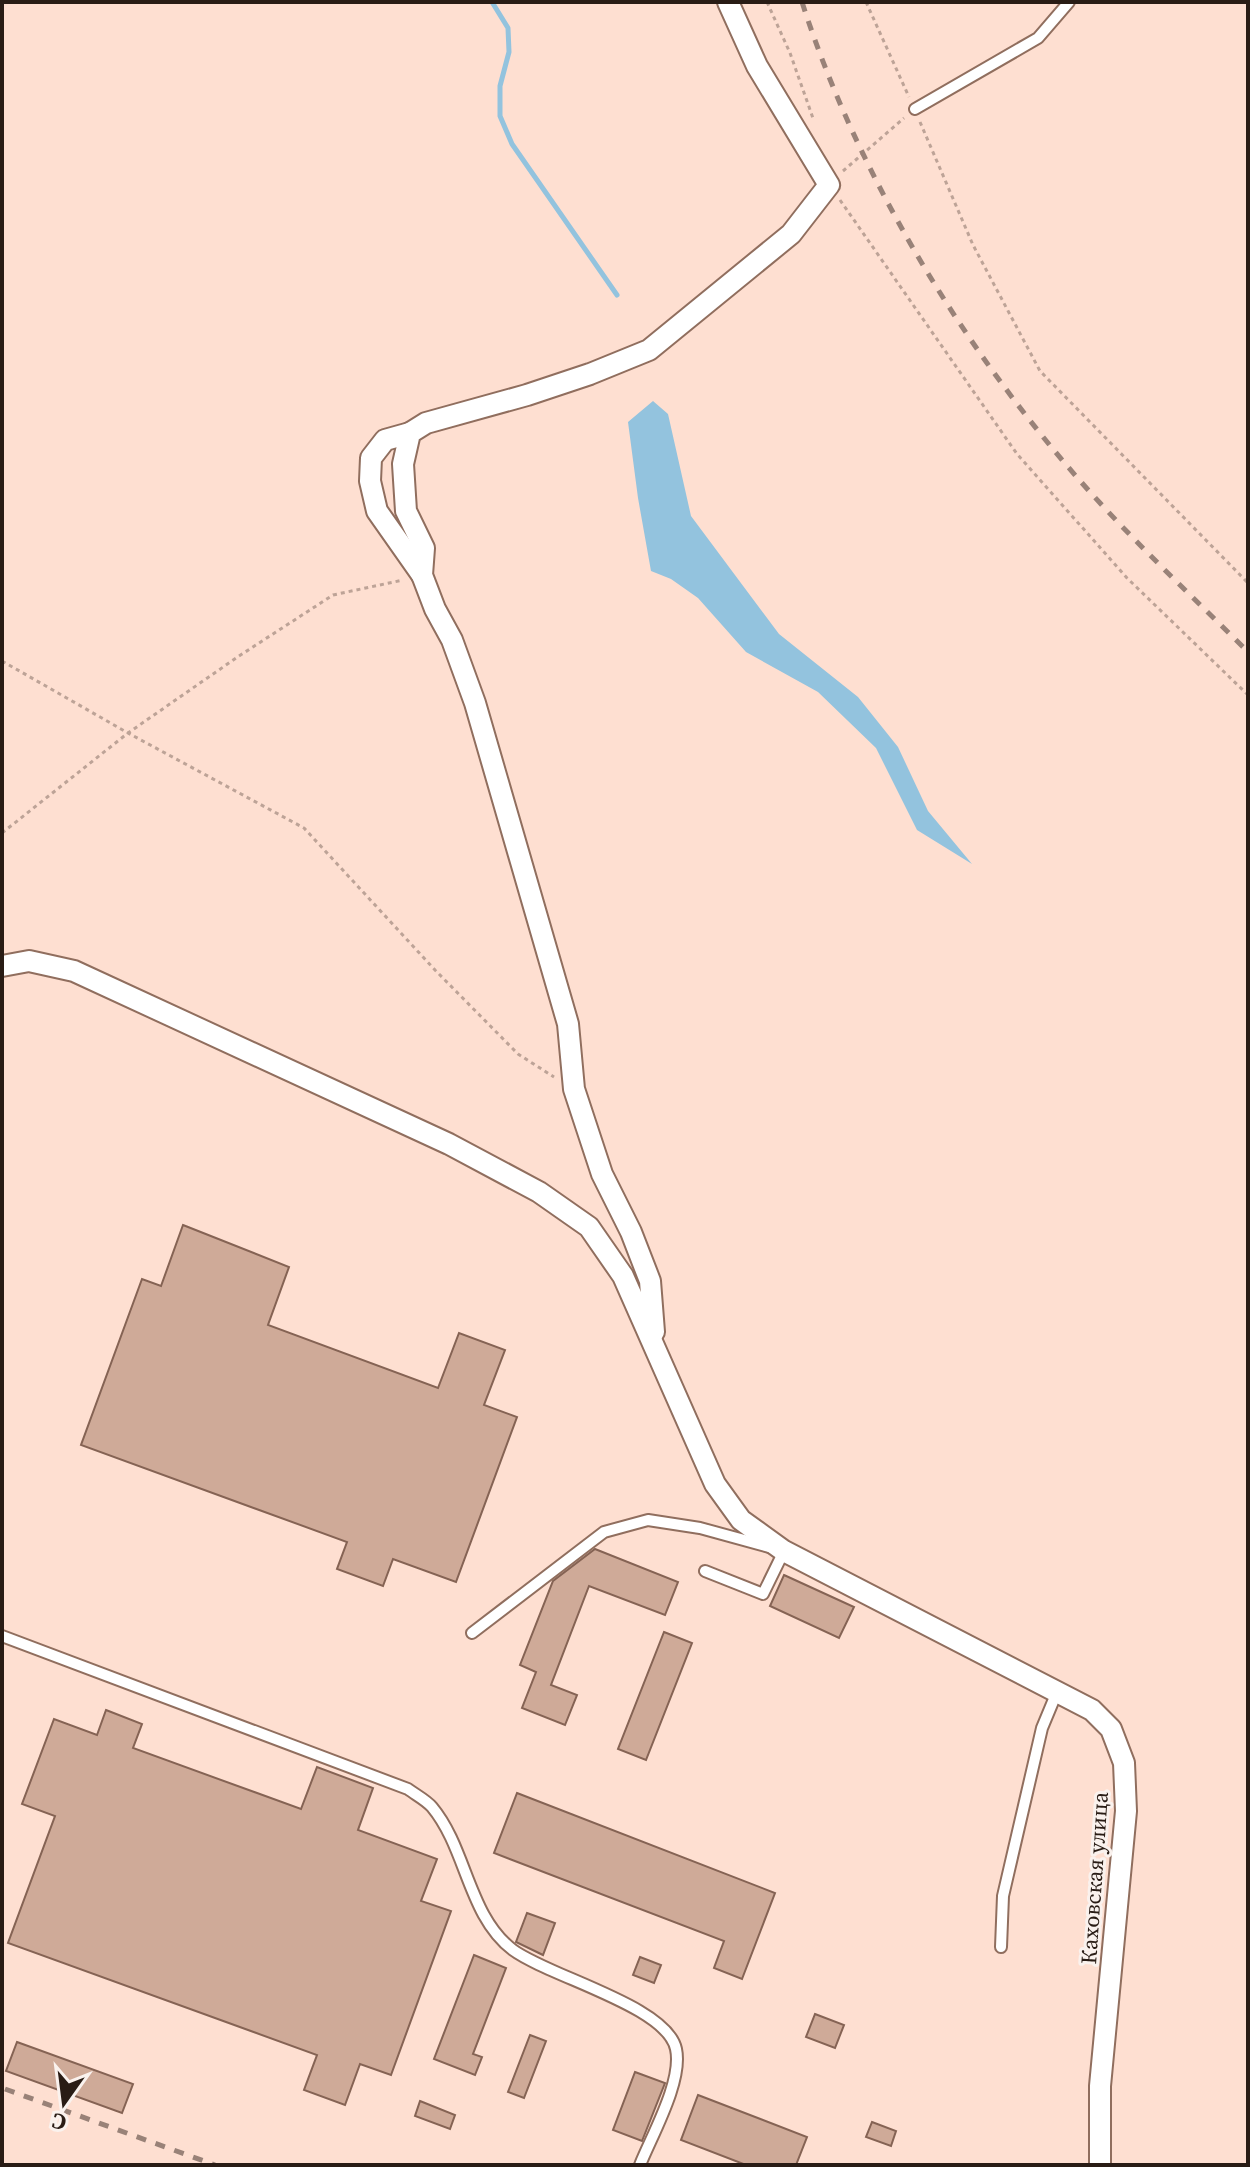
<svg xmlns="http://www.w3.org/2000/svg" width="1250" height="2167" font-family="'Source Serif 4',serif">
  <rect width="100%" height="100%" fill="#fedfd1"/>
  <polygon fill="#93c3de" points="653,401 668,414 691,516 779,634 858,697 898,747 928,811 972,864 917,830 876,748 818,692 746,652 698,598 671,579 651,571 638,498 628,422"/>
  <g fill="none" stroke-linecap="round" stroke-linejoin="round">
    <polyline stroke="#93c3de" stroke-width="5" points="492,2 508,28 509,52 500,86 500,116 512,144 617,295"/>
  </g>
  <g fill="#cfaa98" stroke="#856354" stroke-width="2">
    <polygon points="183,1225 289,1267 268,1325 438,1388 459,1333 505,1350 484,1405 517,1417 456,1582 393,1559 383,1586 337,1569 347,1542 81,1445 142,1279 161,1286"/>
    <polygon points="595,1549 678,1582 665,1615 589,1586 551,1685 577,1695 565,1725 522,1708 536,1672 520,1665 553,1581"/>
    <polygon points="784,1575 854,1607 839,1638 770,1606"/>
    <polygon points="664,1632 692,1643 646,1760 618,1749"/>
    <polygon points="106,1710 142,1724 133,1748 301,1809 317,1767 373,1788 358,1830 437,1859 421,1901 451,1911 391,2075 360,2064 345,2105 304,2090 317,2055 8,1943 55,1816 22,1804 54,1719 97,1735"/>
    <polygon points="517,1793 775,1893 742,1979 714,1968 724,1941 494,1853"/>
    <polygon points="527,1913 555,1923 543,1955 516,1942"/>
    <polygon points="474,1955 506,1968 473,2054 482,2057 475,2075 434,2059"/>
    <polygon points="640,1957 661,1965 654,1983 633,1975"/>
    <polygon points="815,2014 844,2025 835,2048 806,2037"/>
    <polygon points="530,2035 546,2041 524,2098 508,2092"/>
    <polygon points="17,2042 133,2084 122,2113 6,2071"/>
    <polygon points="635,2072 665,2083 642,2141 613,2130"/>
    <polygon points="698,2095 807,2137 796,2165 746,2165 681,2140"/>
    <polygon points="420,2101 455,2115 450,2129 415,2116"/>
    <polygon points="872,2122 896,2131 891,2146 866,2137"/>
  </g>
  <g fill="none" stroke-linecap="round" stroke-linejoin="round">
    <defs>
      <g id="service">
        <polyline points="915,109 1038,38 1069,2"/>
        <polyline points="472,1633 604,1532 648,1520 700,1528 784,1551 763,1594 705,1571"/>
        <path d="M2 1636 408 1789C416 1795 426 1800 432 1807 467 1849 468 1916 513 1950 550 1977 667 2006 676 2049 683 2081 652 2135 640 2165"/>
        <polyline points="1001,1947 1003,1896 1042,1728 1057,1692"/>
      </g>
      <g id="minor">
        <polyline points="410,433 385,440 371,458 370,481 377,511 422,575"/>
        <polyline points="2,966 29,961 74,971 449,1144 539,1192 589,1227 623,1276 715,1484 741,1520 784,1551 1092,1710 1111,1729 1124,1763 1126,1811 1100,2086 1100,2165"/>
        <polyline points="654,1332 650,1281 631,1232 602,1174 574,1089 568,1024 475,703 452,640 435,609 422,575 424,548 406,511 403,464 410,433 426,423 527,395 590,374 649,350 791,234 829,185 757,66 728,2"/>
      </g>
    </defs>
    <use href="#service" stroke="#906e5e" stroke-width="14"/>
    <use href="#minor" stroke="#906e5e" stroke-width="24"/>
    <g stroke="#bda397" stroke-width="3" stroke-dasharray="4 4" stroke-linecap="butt">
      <polyline points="767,2 790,53 814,121"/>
      <polyline points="866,2 909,97"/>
      <polyline points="920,122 973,245 1040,371 1248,583"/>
      <polyline points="843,171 904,118"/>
      <polyline points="840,200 1017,454 1127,578 1248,695"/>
      <polyline points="2,661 128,733 304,828 435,970 518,1054 554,1077"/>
      <polyline points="2,833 128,733 239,656 333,595 403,580"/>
    </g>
    <use href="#service" stroke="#fff" stroke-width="10"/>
    <use href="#minor" stroke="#fff" stroke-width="20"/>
    <g stroke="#998278" stroke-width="5" stroke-dasharray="10 10" stroke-linecap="butt">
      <path d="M802 2C857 174 962 347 1082 483 1134 542 1192 596 1248 652"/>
      <polyline points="5,2089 215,2165"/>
    </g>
  </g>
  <g text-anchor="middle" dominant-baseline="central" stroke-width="6" stroke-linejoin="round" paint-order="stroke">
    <g font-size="22" fill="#291c15" stroke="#faf2ee">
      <text transform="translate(1094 1878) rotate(-86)">Каховская улица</text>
    </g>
  </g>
  <rect width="1250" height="2167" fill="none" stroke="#291c15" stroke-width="8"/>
  <g transform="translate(64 2103) rotate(194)" stroke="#faf2ee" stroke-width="6" paint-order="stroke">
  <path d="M0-6L14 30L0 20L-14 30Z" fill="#291c15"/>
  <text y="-12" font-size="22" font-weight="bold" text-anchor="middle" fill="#291c15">С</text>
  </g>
</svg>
